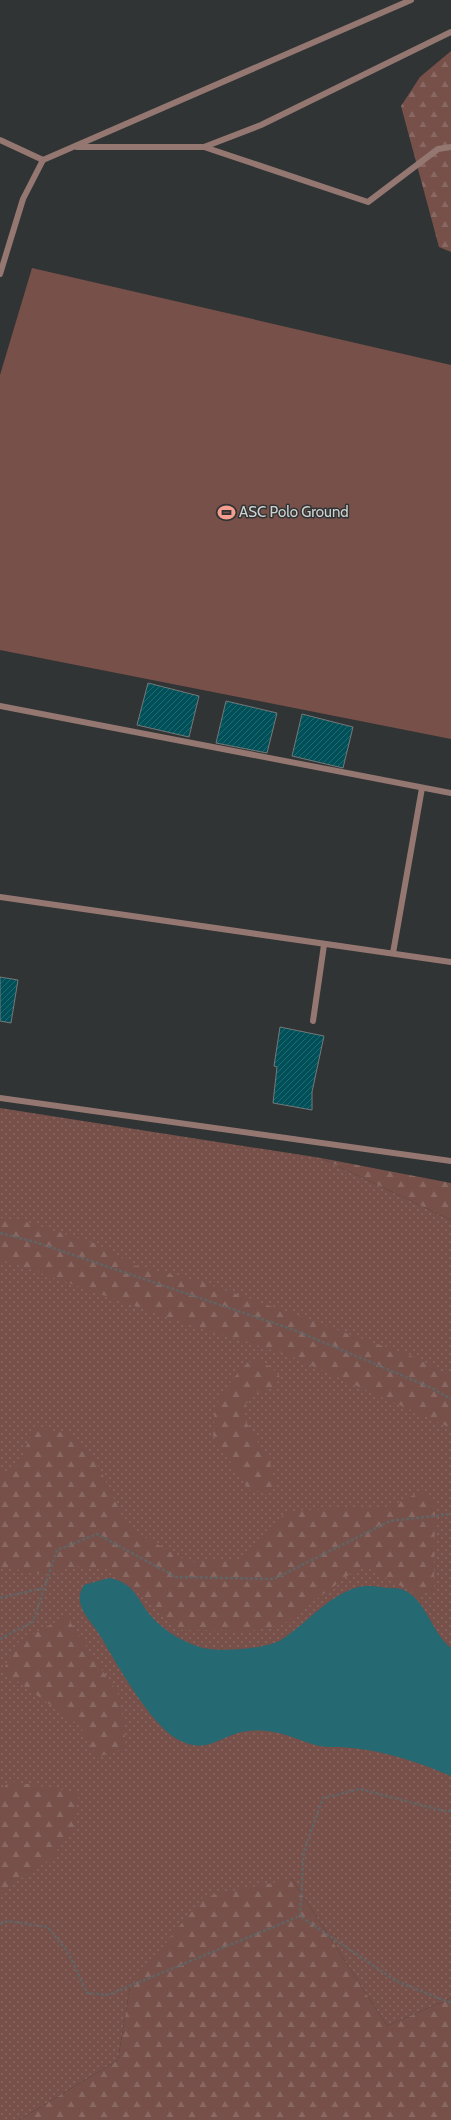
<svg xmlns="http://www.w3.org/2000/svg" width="451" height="2120" font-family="Cabin,sans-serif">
  <defs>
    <pattern id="grass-dots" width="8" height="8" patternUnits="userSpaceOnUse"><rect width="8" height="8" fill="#77504a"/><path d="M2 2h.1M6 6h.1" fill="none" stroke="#896863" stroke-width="1.8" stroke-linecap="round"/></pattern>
    <pattern id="forest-firs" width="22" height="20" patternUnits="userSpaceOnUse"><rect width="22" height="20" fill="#77504a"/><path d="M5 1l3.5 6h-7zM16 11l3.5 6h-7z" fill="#896863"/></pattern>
    <pattern id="building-hatch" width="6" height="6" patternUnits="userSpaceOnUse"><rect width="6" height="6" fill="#005059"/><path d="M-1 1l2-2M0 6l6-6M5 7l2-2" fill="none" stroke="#246870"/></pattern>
  </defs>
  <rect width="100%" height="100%" fill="#313434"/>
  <polygon fill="url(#grass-dots)" points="0,1108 321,1158 451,1220 451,1998 387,2026 292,1879 130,1987 118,2060 19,2120 0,2120"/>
  <g fill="url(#forest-firs)">
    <polygon points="451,51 451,252 439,247 401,106 420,77"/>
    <polygon points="321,1158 451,1183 451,1220"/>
    <polygon points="0,1218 23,1221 97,1244 136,1266 205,1283 411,1356 451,1376 451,1428 288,1355 169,1318 0,1259"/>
    <path d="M259 1360 272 1368 280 1377 274 1388 256 1393 245 1405V1420L270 1463 275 1483C266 1493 262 1494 249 1490L213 1436 215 1407 231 1381 248 1362Z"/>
    <polygon points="34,1427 69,1434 96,1461 128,1528 189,1562 240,1559 287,1511 389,1507 420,1492 435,1502 434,1590 419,1596 362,1565 282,1625 249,1631 182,1630 108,1569 77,1566 45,1574 0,1567 0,1471 4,1472 19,1465"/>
    <polygon points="66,1616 120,1697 126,1748 97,1757 80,1726 3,1671 17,1643"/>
    <polygon points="10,1781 79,1793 73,1827 53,1857 0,1892 0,1791"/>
    <polygon points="292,1879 387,2026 451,1998 451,2120 19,2120 118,2060 130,1987 203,1897"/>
  </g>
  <polygon fill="#77504a" points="32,268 451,365 451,739 0,650 0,375"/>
  <path fill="#256973" d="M109 1578C136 1583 136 1599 152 1617 164 1631 185 1643 203 1648 222 1652 265 1649 281 1640 306 1624 327 1597 355 1588 365 1585 376 1586 386 1588 391 1588 399 1588 404 1590 426 1600 432 1633 451 1648V1776C421 1763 385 1751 352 1748 341 1746 330 1748 319 1746 303 1742 288 1734 273 1732 264 1730 250 1730 242 1732 216 1738 206 1755 177 1739 151 1725 116 1663 101 1637 91 1620 71 1605 84 1585Z"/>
  <g fill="url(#building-hatch)" stroke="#747878">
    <polygon points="148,683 199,696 189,737 137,725"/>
    <polygon points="226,701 277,713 267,753 216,743"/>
    <polygon points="302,714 353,727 343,768 292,756"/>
    <polygon points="0,977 18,980 11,1023 0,1021"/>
    <polygon points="280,1027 324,1036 312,1092 312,1110 273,1103 277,1067 274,1066"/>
  </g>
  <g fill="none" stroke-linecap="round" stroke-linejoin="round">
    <g stroke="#616464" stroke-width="2.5" stroke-dasharray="3 2" stroke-linecap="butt">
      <polyline points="0,1233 35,1242 294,1330 432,1388 451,1399"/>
      <polyline points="0,1598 44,1588"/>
      <polyline points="0,1639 33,1622 57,1550 97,1534 176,1577 274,1579 390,1521 451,1514"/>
      <polyline points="451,1811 444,1811 360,1789 323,1798 304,1851 300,1916 396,1981 451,2003"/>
      <polyline points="0,1924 8,1921 48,1927 69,1954 87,1993 108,1995 300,1916"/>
    </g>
    <g stroke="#957772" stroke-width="6">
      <polyline points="0,140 43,160 411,0"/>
      <polyline points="77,147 204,147 368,202 438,149 451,147"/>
      <polyline points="204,147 261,125 451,32"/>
      <polyline points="0,274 23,199 43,160"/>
      <polyline points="0,706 451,793"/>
      <polyline points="0,897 451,962"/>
      <polyline points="393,953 422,788"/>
      <polyline points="313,1021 324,945"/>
      <polyline points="0,1098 451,1161"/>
    </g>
  </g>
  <defs>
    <symbol id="stadium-bare" viewBox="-9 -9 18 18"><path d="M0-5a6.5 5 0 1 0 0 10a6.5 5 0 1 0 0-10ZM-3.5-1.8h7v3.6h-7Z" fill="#f59d8f" stroke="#313434" stroke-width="2.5" paint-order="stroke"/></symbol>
  </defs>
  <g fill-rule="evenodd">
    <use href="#stadium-bare" x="214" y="500" width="25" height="25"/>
  </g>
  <g text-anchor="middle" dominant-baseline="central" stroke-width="3" stroke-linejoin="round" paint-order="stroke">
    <g font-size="15" fill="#d0d2d2" stroke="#313434" text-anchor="start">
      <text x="239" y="512">ASC Polo Ground</text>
    </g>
  </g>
</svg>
